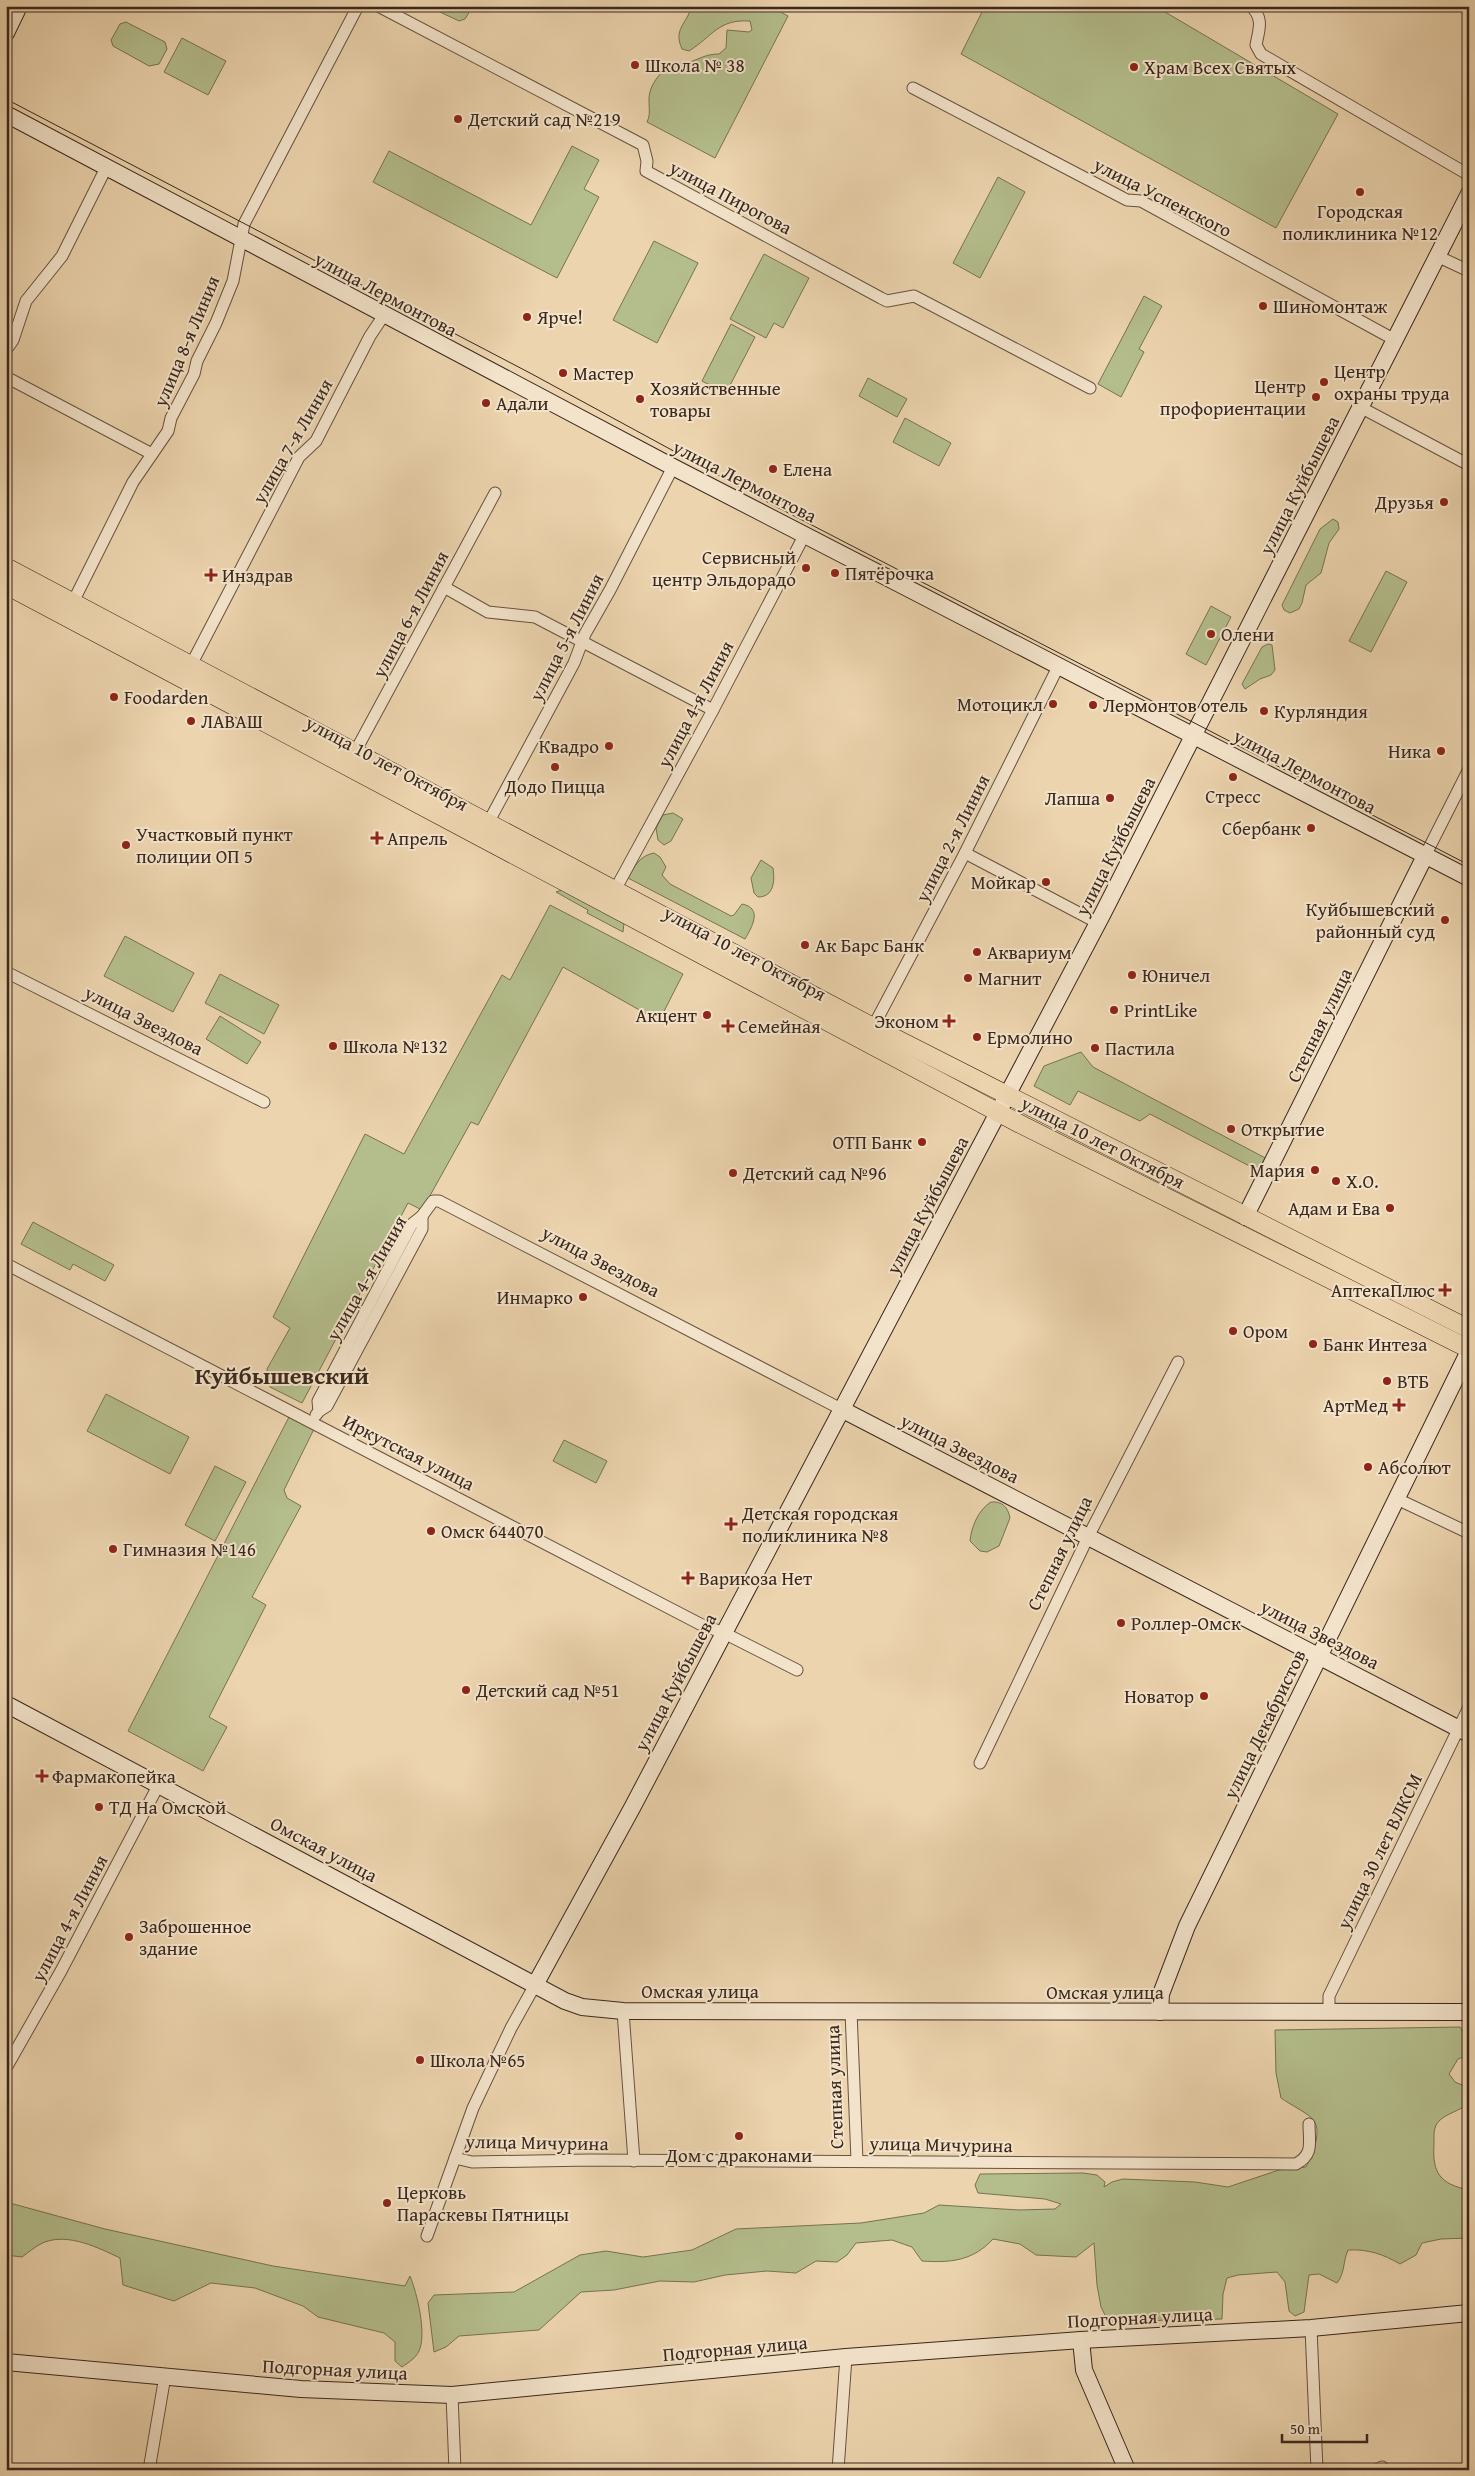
<svg xmlns="http://www.w3.org/2000/svg" width="1475" height="2476" font-family="'Gentium Book Plus',serif">
  <rect width="100%" height="100%" fill="#ecd4ae"/>
  <filter id="stains"><feTurbulence type="fractalNoise" baseFrequency=".004" numOctaves="4"/><feColorMatrix values="0 0 0 0 .2 0 0 0 0 .09 0 0 0 0 .02 0 0 0 .5 -.17"/></filter>
  <radialGradient id="worn" r=".72"><stop offset=".6" stop-color="#630" stop-opacity="0"/><stop offset="1" stop-color="#630" stop-opacity=".3"/></radialGradient>
  <g fill="#b4bd8c" stroke="#777254">
    <polygon points="436,6 473,6 465,19 459,21 440,12"/>
    <path d="M692 6H769L788 16 715 158 647 122C652 112 647 103 650 92 652 82 664 67 674 64 679 62 685 64 690 62 701 58 707 54 719 54L726 48 727 30 749 32 752 30 750 21C718 19 713 36 689 51L682 49C673 29 686 25 692 6Z"/>
    <polygon points="985,6 1155,6 1338,114 1276,228 961,54"/>
    <polygon points="126,22 165,42 167,49 159,64 149,66 113,46 111,40 120,24"/>
    <polygon points="182,38 226,61 208,95 164,72"/>
    <polygon points="572,146 599,160 584,189 599,197 557,278 373,182 389,151 531,225"/>
    <polygon points="998,177 1025,192 980,278 953,263"/>
    <polygon points="654,241 698,263 657,343 613,320"/>
    <polygon points="764,254 809,278 783,328 774,323 766,338 730,319"/>
    <polygon points="1144,296 1162,306 1139,349 1144,352 1121,397 1098,384"/>
    <polygon points="731,324 755,337 726,393 702,381"/>
    <polygon points="868,378 907,399 897,417 859,396"/>
    <polygon points="905,418 951,443 939,466 893,442"/>
    <polygon points="1333,519 1338,522 1339,529 1329,543 1321,573 1306,585 1302,603 1299,609 1290,613 1284,610 1282,605 1320,529"/>
    <polygon points="1386,571 1407,582 1371,652 1349,641"/>
    <polygon points="1211,606 1231,617 1206,665 1186,654"/>
    <polygon points="1268,644 1272,645 1275,670 1271,675 1260,679 1245,689 1242,684 1262,647"/>
    <polygon points="673,813 683,819 671,841 664,845 658,840 656,828 663,815"/>
    <path d="M654 853 660 857 666 867 662 875 670 884 731 916 734 915 742 904C763 908 752 927 745 939L628 878C635 866 639 856 654 853Z"/>
    <path d="M761 860 773 868C775 881 774 897 758 897L754 893 751 878Z"/>
    <polygon points="562,890 624,923 623,932 587,913 588,910 556,892"/>
    <polygon points="550,905 683,974 659,1021 563,967 478,1125 471,1122 422,1210 408,1203 302,1403 270,1387 267,1369 290,1328 273,1317 365,1134 404,1154 502,975 510,980"/>
    <polygon points="125,936 194,973 173,1012 104,976"/>
    <polygon points="220,974 279,1005 264,1034 205,1003"/>
    <polygon points="220,1016 261,1042 247,1064 206,1039"/>
    <polygon points="1081,1052 1093,1067 1271,1161 1257,1170 1150,1114 1140,1121 1078,1091 1070,1105 1034,1086 1044,1066"/>
    <polygon points="33,1222 114,1265 105,1281 73,1264 70,1270 21,1244"/>
    <polygon points="106,1394 189,1437 170,1474 87,1431"/>
    <polygon points="289,1417 314,1429 284,1490 287,1498 301,1506 252,1597 266,1605 209,1717 227,1727 203,1771 128,1731"/>
    <polygon points="564,1440 607,1461 596,1483 553,1461"/>
    <polygon points="215,1466 246,1482 215,1541 185,1525"/>
    <path d="M991 1502C1002 1501 1008 1507 1010 1518L999 1546 987 1552 980 1551 970 1541C971 1527 979 1509 991 1502Z"/>
    <path d="M1460 2027 1469 2041V2055L1458 2059 1449 2074 1455 2082 1469 2088V2103C1460 2111 1447 2113 1439 2121 1433 2127 1434 2136 1434 2144 1432 2173 1440 2184 1469 2190V2238L1441 2239 1422 2243 1416 2255 1400 2264C1383 2254 1368 2249 1348 2250 1343 2261 1345 2273 1337 2283L1319 2274 1309 2275 1304 2312 1295 2316 1289 2311 1285 2282 1277 2272 1238 2275 1227 2278 1223 2294 1222 2319 1163 2320 1123 2325 1108 2321 1101 2307 1097 2285 1094 2243 1076 2257 1036 2255 1020 2244 993 2239C973 2261 950 2263 922 2261L912 2247 892 2240 856 2243 847 2255 837 2262 816 2261 796 2273 767 2271 725 2275 694 2282 660 2281 614 2290 581 2292 539 2330 459 2336 446 2347 434 2352 428 2303 434 2295 514 2292 580 2255 606 2251 643 2257 692 2250 736 2229 861 2223 924 2213 939 2205 1019 2210 1055 2209 1061 2204 1045 2199 978 2193 975 2185 980 2174 1083 2173 1097 2175 1105 2182 1104 2187 1112 2182 1123 2179 1195 2182 1228 2187 1279 2170 1306 2167C1312 2156 1322 2133 1314 2121 1310 2114 1289 2104 1281 2098L1276 2073 1275 2030Z"/>
    <path d="M6 2202 105 2229 273 2266 405 2286 410 2276C417 2293 427 2334 419 2351 416 2358 409 2362 402 2367L395 2361V2342L384 2333 318 2317 303 2306 255 2288 211 2283 174 2301 123 2285 120 2258C99 2248 69 2233 45 2242 37 2245 29 2252 22 2257L6 2255Z"/>
  </g>
  <g fill="none" stroke-linecap="round" stroke-linejoin="round">
    <defs>
      <g id="street">
        <polyline points="378,6 643,145 647,161 646,171 881,298 887,301 914,296 1090,388"/>
        <path d="M1251 6C1264 19 1259 29 1256 45L1261 54 1469 175"/>
        <polyline points="913,88 1127,200 1141,201 1395,340"/>
        <polyline points="1437,256 1469,271"/>
        <polyline points="6,350 13,340 26,301 62,256 106,168"/>
        <polyline points="6,377 152,454"/>
        <polyline points="1360,407 1469,465"/>
        <polyline points="444,587 488,612 535,617 713,710"/>
        <polyline points="73,602 133,482 168,431 171,418 194,374 197,361 216,323 233,281 244,224 358,6"/>
        <polyline points="191,665 299,457 316,441 370,336 384,315"/>
        <polyline points="355,752 495,493"/>
        <polyline points="488,823 574,663 585,634 610,590 673,467"/>
        <polyline points="965,853 1098,923"/>
        <polyline points="1425,856 1469,769"/>
        <polyline points="615,890 713,710 805,534"/>
        <polyline points="6,972 264,1102"/>
        <polyline points="873,1027 965,853 1059,665"/>
        <polyline points="6,1264 700,1624 724,1633 797,1670"/>
        <polyline points="319,1411 318,1401 412,1224 422,1216 433,1201 439,1201 841,1409"/>
        <polyline points="316,1415 319,1411 327,1406 422,1229 422,1216"/>
        <polyline points="1395,1498 1469,1533"/>
        <polyline points="980,1763 1088,1537 1178,1362"/>
        <polyline points="623,2011 634,2161"/>
        <polyline points="851,2011 857,2161"/>
        <polyline points="1329,2012 1329,1996 1469,1707"/>
        <polyline points="6,2068 61,1971 159,1784"/>
        <path d="M455 2158 472 2162 589 2160 1296 2164C1314 2154 1309 2143 1309 2124"/>
        <polyline points="427,2236 473,2108 511,2028 535,1985"/>
        <polyline points="1311,2328 1317,2470"/>
        <polyline points="452,2395 455,2470"/>
        <polyline points="149,2470 165,2376"/>
        <polyline points="838,2470 846,2357"/>
        <polyline points="1376,2470 1382,2467"/>
      </g>
      <g id="secondary">
        <polyline points="6,33 19,6"/>
        <polyline points="6,114 673,467 1469,878"/>
        <polyline points="1245,1217 1425,856"/>
        <polyline points="841,1409 1469,1734"/>
        <polyline points="6,1704 565,2001 582,2007 623,2011 1469,2012"/>
        <polyline points="535,1985 632,1808 1102,915 1469,194"/>
        <polyline points="1160,2012 1161,1994 1187,1926 1469,1351"/>
        <polyline points="1081,2340 1084,2370 1127,2470"/>
        <polyline points="6,2362 301,2389 452,2395 846,2357 1081,2340 1311,2328 1469,2313"/>
      </g>
      <g id="primary">
        <polyline points="6,567 873,1027 1469,1329"/>
        <polyline points="6,585 1020,1124 1469,1349"/>
      </g>
    </defs>
    <use href="#street" stroke="#665241" stroke-width="13"/>
    <use href="#secondary" stroke="#3a271d" stroke-width="18"/>
    <use href="#primary" stroke="#3a271d" stroke-width="19"/>
    <use href="#street" stroke="#f3e3ca" stroke-width="11"/>
    <use href="#secondary" stroke="#f3e3ca" stroke-width="16"/>
    <use href="#primary" stroke="#ecd4ae" stroke-width="18"/>
    <polyline stroke="#3a271d" stroke-width="1" points="6,99 530,373 773,505 1469,865"/>
  </g>
  <g fill="#8f2418" stroke="#f3e3ca" stroke-width="2">
    <circle cx="635" cy="65" r="5"/>
    <circle cx="1134" cy="67" r="5"/>
    <circle cx="458" cy="119" r="5"/>
    <circle cx="1360" cy="192" r="5"/>
    <circle cx="1263" cy="306" r="5"/>
    <circle cx="527" cy="317" r="5"/>
    <circle cx="563" cy="373" r="5"/>
    <circle cx="1324" cy="382" r="5"/>
    <circle cx="1316" cy="397" r="5"/>
    <circle cx="640" cy="399" r="5"/>
    <circle cx="486" cy="403" r="5"/>
    <circle cx="773" cy="469" r="5"/>
    <circle cx="1444" cy="502" r="5"/>
    <circle cx="806" cy="568" r="5"/>
    <circle cx="835" cy="573" r="5"/>
    <path d="M208.5 567.5h5v5h5v5h-5v5h-5v-5h-5v-5h5z"/>
    <circle cx="1211" cy="634" r="5"/>
    <circle cx="114" cy="697" r="5"/>
    <circle cx="1053" cy="704" r="5"/>
    <circle cx="1093" cy="705" r="5"/>
    <circle cx="1264" cy="711" r="5"/>
    <circle cx="191" cy="721" r="5"/>
    <circle cx="609" cy="746" r="5"/>
    <circle cx="1441" cy="751" r="5"/>
    <circle cx="555" cy="767" r="5"/>
    <circle cx="1233" cy="777" r="5"/>
    <circle cx="1110" cy="798" r="5"/>
    <circle cx="1311" cy="828" r="5"/>
    <path d="M374.5 830.5h5v5h5v5h-5v5h-5v-5h-5v-5h5z"/>
    <circle cx="126" cy="845" r="5"/>
    <circle cx="1046" cy="882" r="5"/>
    <circle cx="1445" cy="920" r="5"/>
    <circle cx="805" cy="945" r="5"/>
    <circle cx="977" cy="952" r="5"/>
    <circle cx="1132" cy="975" r="5"/>
    <circle cx="968" cy="978" r="5"/>
    <circle cx="1114" cy="1010" r="5"/>
    <circle cx="707" cy="1015" r="5"/>
    <path d="M946.5 1013.5h5v5h5v5h-5v5h-5v-5h-5v-5h5z"/>
    <path d="M725.5 1018.5h5v5h5v5h-5v5h-5v-5h-5v-5h5z"/>
    <circle cx="977" cy="1037" r="5"/>
    <circle cx="333" cy="1046" r="5"/>
    <circle cx="1095" cy="1048" r="5"/>
    <circle cx="1231" cy="1129" r="5"/>
    <circle cx="922" cy="1142" r="5"/>
    <circle cx="1315" cy="1170" r="5"/>
    <circle cx="733" cy="1173" r="5"/>
    <circle cx="1336" cy="1181" r="5"/>
    <circle cx="1390" cy="1208" r="5"/>
    <path d="M1442.5 1282.5h5v5h5v5h-5v5h-5v-5h-5v-5h5z"/>
    <circle cx="583" cy="1297" r="5"/>
    <circle cx="1233" cy="1331" r="5"/>
    <circle cx="1313" cy="1344" r="5"/>
    <circle cx="1387" cy="1381" r="5"/>
    <path d="M1396.5 1397.5h5v5h5v5h-5v5h-5v-5h-5v-5h5z"/>
    <circle cx="1368" cy="1467" r="5"/>
    <path d="M728.5 1516.5h5v5h5v5h-5v5h-5v-5h-5v-5h5z"/>
    <circle cx="431" cy="1531" r="5"/>
    <circle cx="113" cy="1549" r="5"/>
    <path d="M685.5 1570.5h5v5h5v5h-5v5h-5v-5h-5v-5h5z"/>
    <circle cx="1121" cy="1623" r="5"/>
    <circle cx="466" cy="1690" r="5"/>
    <circle cx="1204" cy="1696" r="5"/>
    <path d="M39.5 1768.5h5v5h5v5h-5v5h-5v-5h-5v-5h5z"/>
    <circle cx="99" cy="1807" r="5"/>
    <circle cx="129" cy="1937" r="5"/>
    <circle cx="420" cy="2060" r="5"/>
    <circle cx="739" cy="2136" r="5"/>
    <circle cx="387" cy="2203" r="5"/>
  </g>
  <g text-anchor="middle" dominant-baseline="central" stroke-width="4" stroke-linejoin="round" paint-order="stroke">
    <g font-size="19" fill="#3a271d" stroke="#f3e3ca" text-anchor="start">
      <text x="645" y="65">Школа № 38</text>
      <text x="1144" y="67">Храм Всех Святых</text>
      <text x="468" y="119">Детский сад №219</text>
      <text x="1360" y="211" text-anchor="middle">Городская<tspan x="1360" dy="22">поликлиника №12</tspan></text>
      <text x="1273" y="306">Шиномонтаж</text>
      <text x="537" y="317">Ярче!</text>
      <text x="1334" y="371">Центр<tspan x="1334" dy="22">охраны труда</tspan></text>
      <text x="573" y="373">Мастер</text>
      <text x="1306" y="386" text-anchor="end">Центр<tspan x="1306" dy="22">профориентации</tspan></text>
      <text x="650" y="388">Хозяйственные<tspan x="650" dy="22">товары</tspan></text>
      <text x="496" y="403">Адали</text>
      <text x="783" y="469">Елена</text>
      <text x="1434" y="502" text-anchor="end">Друзья</text>
      <text x="796" y="557" text-anchor="end">Сервисный<tspan x="796" dy="22">центр Эльдорадо</tspan></text>
      <text x="845" y="573">Пятёрочка</text>
      <text x="222" y="575">Инздрав</text>
      <text x="1221" y="634">Олени</text>
      <text x="124" y="697">Foodarden</text>
      <text x="1043" y="704" text-anchor="end">Мотоцикл</text>
      <text x="1103" y="705">Лермонтов отель</text>
      <text x="1274" y="711">Курляндия</text>
      <text x="201" y="721">ЛАВАШ</text>
      <text x="599" y="746" text-anchor="end">Квадро</text>
      <text x="1431" y="751" text-anchor="end">Ника</text>
      <text x="555" y="786" text-anchor="middle">Додо Пицца</text>
      <text x="1233" y="796" text-anchor="middle">Стресс</text>
      <text x="1100" y="798" text-anchor="end">Лапша</text>
      <text x="1301" y="828" text-anchor="end">Сбербанк</text>
      <text x="136" y="834">Участковый пункт<tspan x="136" dy="22">полиции ОП 5</tspan></text>
      <text x="387" y="838">Апрель</text>
      <text x="1036" y="882" text-anchor="end">Мойкар</text>
      <text x="1435" y="909" text-anchor="end">Куйбышевский<tspan x="1435" dy="22">районный суд</tspan></text>
      <text x="815" y="945">Ак Барс Банк</text>
      <text x="987" y="952">Аквариум</text>
      <text x="1142" y="975">Юничел</text>
      <text x="978" y="978">Магнит</text>
      <text x="1124" y="1010">PrintLike</text>
      <text x="697" y="1015" text-anchor="end">Акцент</text>
      <text x="939" y="1021" text-anchor="end">Эконом</text>
      <text x="738" y="1026">Семейная</text>
      <text x="987" y="1037">Ермолино</text>
      <text x="343" y="1046">Школа №132</text>
      <text x="1105" y="1048">Пастила</text>
      <text x="1241" y="1129">Открытие</text>
      <text x="912" y="1142" text-anchor="end">ОТП Банк</text>
      <text x="1305" y="1170" text-anchor="end">Мария</text>
      <text x="743" y="1173">Детский сад №96</text>
      <text x="1346" y="1181">X.O.</text>
      <text x="1380" y="1208" text-anchor="end">Адам и Ева</text>
      <text x="1435" y="1290" text-anchor="end">АптекаПлюс</text>
      <text x="573" y="1297" text-anchor="end">Инмарко</text>
      <text x="1243" y="1331">Ором</text>
      <text x="1323" y="1344">Банк Интеза</text>
      <text x="1397" y="1381">ВТБ</text>
      <text x="1388" y="1405" text-anchor="end">АртМед</text>
      <text x="1378" y="1467">Абсолют</text>
      <text x="742" y="1513">Детская городская<tspan x="742" dy="22">поликлиника №8</tspan></text>
      <text x="441" y="1531">Омск 644070</text>
      <text x="123" y="1549">Гимназия №146</text>
      <text x="699" y="1578">Варикоза Нет</text>
      <text x="1131" y="1623">Роллер-Омск</text>
      <text x="476" y="1690">Детский сад №51</text>
      <text x="1194" y="1696" text-anchor="end">Новатор</text>
      <text x="52" y="1776">Фармакопейка</text>
      <text x="109" y="1807">ТД На Омской</text>
      <text x="139" y="1926">Заброшенное<tspan x="139" dy="22">здание</tspan></text>
      <text x="430" y="2060">Школа №65</text>
      <text x="739" y="2155" text-anchor="middle">Дом с драконами</text>
      <text x="397" y="2192">Церковь<tspan x="397" dy="22">Параскевы Пятницы</tspan></text>
    </g>
    <g font-size="19" fill="#3a271d" stroke="#f3e3ca">
      <text transform="translate(731 197) rotate(28)">улица Пирогова</text>
      <text transform="translate(1163 197) rotate(27)">улица Успенского</text>
      <text transform="translate(386 294) rotate(28)">улица Лермонтова</text>
      <text transform="translate(186 341) rotate(-67)">улица 8-я Линия</text>
      <text transform="translate(292 441) rotate(-60)">улица 7-я Линия</text>
      <text transform="translate(745 481) rotate(27)">улица Лермонтова</text>
      <text transform="translate(1299 485) rotate(-63)">улица Куйбышева</text>
      <text transform="translate(410 614) rotate(-62)">улица 6-я Линия</text>
      <text transform="translate(566 637) rotate(-63)">улица 5-я Линия</text>
      <text transform="translate(695 704) rotate(-62)">улица 4-я Линия</text>
      <text transform="translate(387 763) rotate(28)">улица 10 лет Октября</text>
      <text transform="translate(1305 771) rotate(28)">улица Лермонтова</text>
      <text transform="translate(952 838) rotate(-63)">улица 2-я Линия</text>
      <text transform="translate(1115 846) rotate(-63)">улица Куйбышева</text>
      <text transform="translate(745 953) rotate(28)">улица 10 лет Октября</text>
      <text transform="translate(144 1020) rotate(27)">улица Звездова</text>
      <text transform="translate(1319 1025) rotate(-64)">Степная улица</text>
      <text transform="translate(1103 1142) rotate(27)">улица 10 лет Октября</text>
      <text transform="translate(927 1205) rotate(-62)">улица Куйбышева</text>
      <text transform="translate(601 1261) rotate(28)">улица Звездова</text>
      <text transform="translate(366 1278) rotate(-60)">улица 4-я Линия</text>
      <text transform="translate(960 1448) rotate(27)">улица Звездова</text>
      <text transform="translate(409 1452) rotate(27)">Иркутская улица</text>
      <text transform="translate(1059 1553) rotate(-64)">Степная улица</text>
      <text transform="translate(1320 1634) rotate(27)">улица Звездова</text>
      <text transform="translate(675 1682) rotate(-62)">улица Куйбышева</text>
      <text transform="translate(1264 1724) rotate(-64)">улица Декабристов</text>
      <text transform="translate(324 1849) rotate(28)">Омская улица</text>
      <text transform="translate(1379 1851) rotate(-64)">улица 30 лет ВЛКСМ</text>
      <text transform="translate(69 1918) rotate(-62)">улица 4-я Линия</text>
      <text x="700" y="1991">Омская улица</text>
      <text x="1105" y="1992">Омская улица</text>
      <text transform="translate(834 2087) rotate(-92)">Степная улица</text>
      <text transform="translate(537 2142) rotate(1)">улица Мичурина</text>
      <text transform="translate(941 2144) rotate(1)">улица Мичурина</text>
      <text transform="translate(1140 2317) rotate(-3)">Подгорная улица</text>
      <text transform="translate(735 2348) rotate(-5)">Подгорная улица</text>
      <text transform="translate(335 2369) rotate(3)">Подгорная улица</text>
    </g>
    <g font-size="24" font-weight="bold" fill="#3a271d" stroke="#f3e3ca">
      <text x="282" y="1375">Куйбышевский</text>
    </g>
  </g>
  <rect width="1475" height="2476" fill="none" stroke="#ecd4ae" stroke-width="25"/>
  <rect x="8" y="8" width="1460" height="2461" fill="none" stroke="#3a271d" stroke-width="2.5"/>
  <rect x="12" y="12" width="1450" height="2451" fill="none" stroke="#3a271d"/>
  <path d="M1282 2434v8h85v-8" fill="none" stroke="#3a271d" stroke-width="2.5"/>
  <text x="1290" y="2434" font-size="15" fill="#3a271d" stroke="#f3e3ca" stroke-width="4" paint-order="stroke">50 m</text>
  <rect width="100%" height="100%" filter="url(#stains)"/>
  <rect width="100%" height="100%" fill="url(#worn)"/>
</svg>
